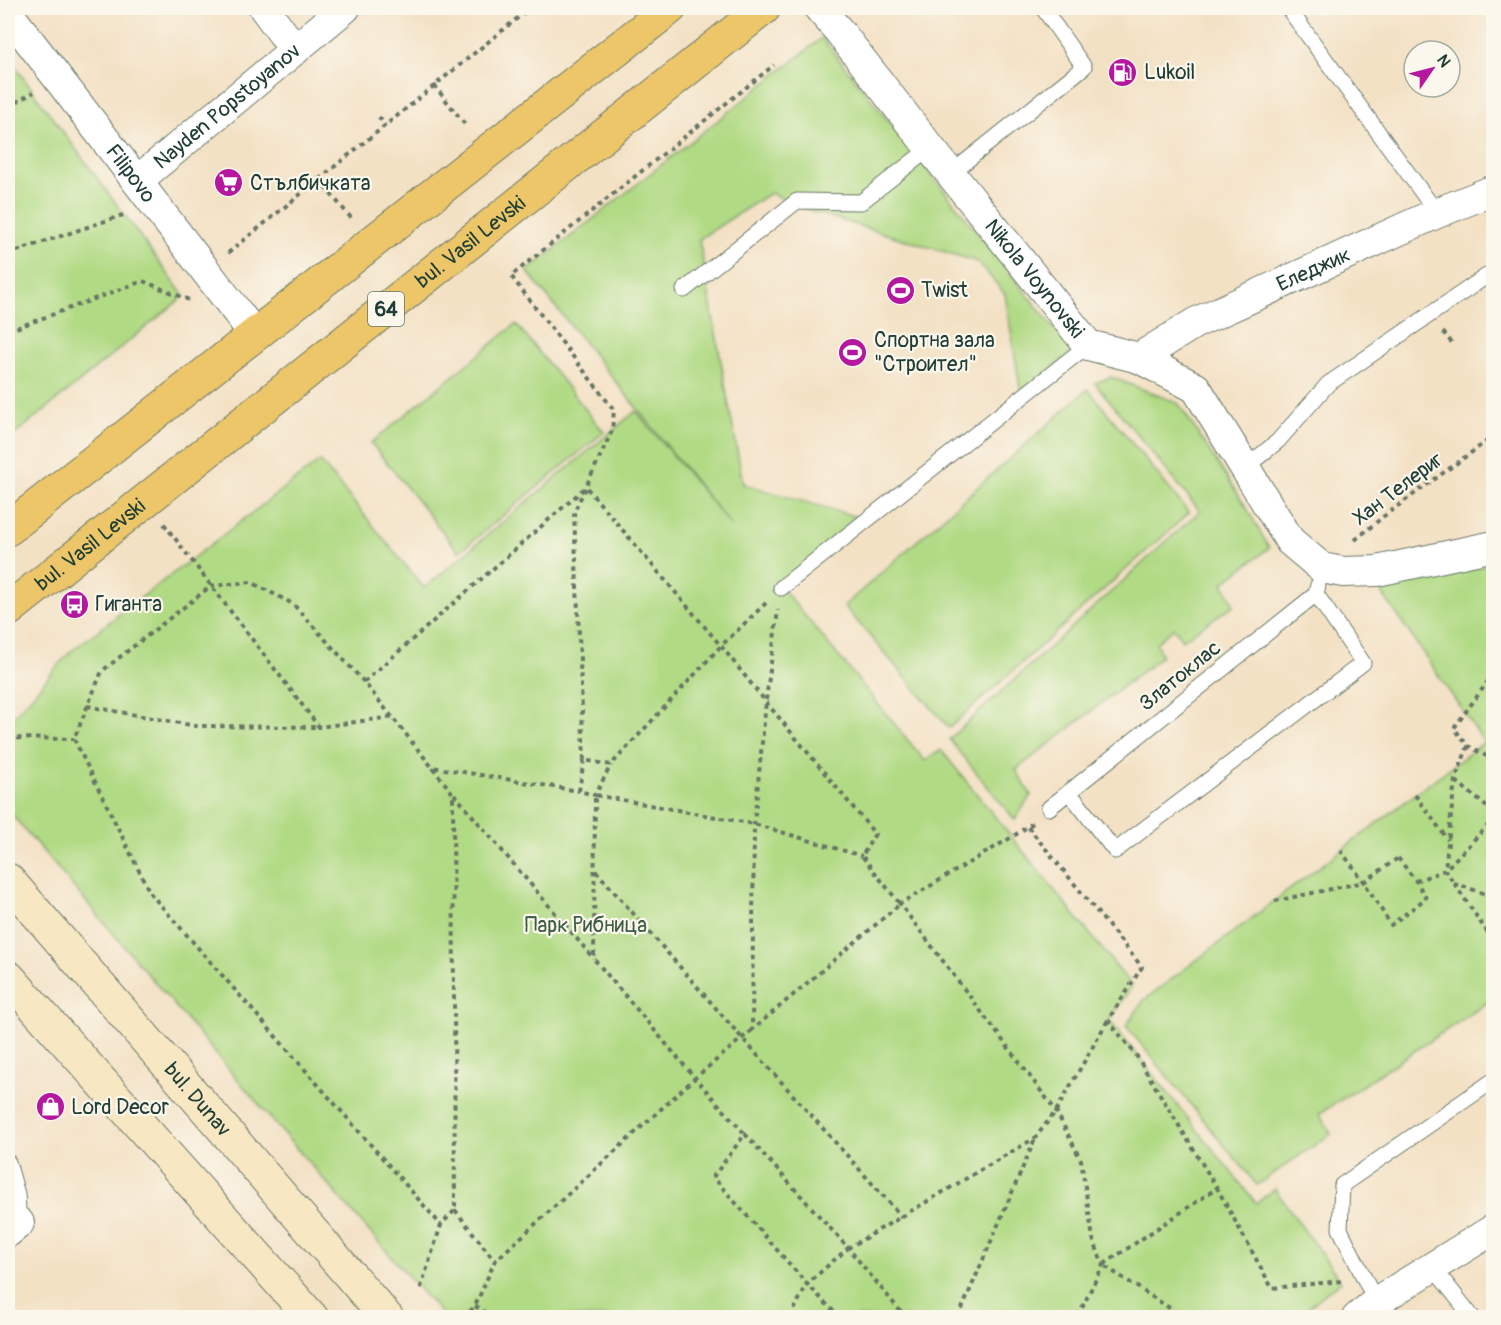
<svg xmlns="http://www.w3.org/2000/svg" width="1501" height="1325" font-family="Pangolin,sans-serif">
  <rect width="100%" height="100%" fill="#fbf7ec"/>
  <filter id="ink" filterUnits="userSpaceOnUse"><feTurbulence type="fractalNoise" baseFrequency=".0167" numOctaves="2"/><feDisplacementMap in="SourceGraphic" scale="12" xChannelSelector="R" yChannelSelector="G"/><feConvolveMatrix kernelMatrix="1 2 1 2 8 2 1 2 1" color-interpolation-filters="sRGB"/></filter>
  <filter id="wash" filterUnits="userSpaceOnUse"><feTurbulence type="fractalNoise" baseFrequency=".008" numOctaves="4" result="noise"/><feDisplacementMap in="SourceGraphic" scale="24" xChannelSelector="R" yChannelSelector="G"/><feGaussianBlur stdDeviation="1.35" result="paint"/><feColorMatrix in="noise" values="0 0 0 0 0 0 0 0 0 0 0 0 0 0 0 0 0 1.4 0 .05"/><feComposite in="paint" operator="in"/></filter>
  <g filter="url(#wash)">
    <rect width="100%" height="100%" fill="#f3e1c4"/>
    <g fill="#b1da84" stroke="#688c5c" stroke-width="1.5">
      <polygon points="822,38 1073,352 1021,393 1005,294 978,262 814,212 770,193 699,239 743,484 857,517 782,588 925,761 941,750 1132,986 1109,1020 1256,1203 1275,1189 1341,1281 1295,1318 444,1317 284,1134 8,810 8,723 70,652 320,461 424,588 636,411 732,527 527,271"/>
      <polygon points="8,57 184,296 8,440"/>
      <polygon points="516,324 604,432 459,552 371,443"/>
      <polygon points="1111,377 1178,403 1245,505 1269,548 1223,583 1234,605 1182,640 1174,628 1156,643 1162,656 1016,770 1031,795 1015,820 949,739 1200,511 1095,383"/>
      <polygon points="1088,389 1189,513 949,728 844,606"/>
      <polygon points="1493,564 1493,999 1319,1114 1331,1134 1257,1185 1126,1026 1144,1000 1484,742 1378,587"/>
    </g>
  </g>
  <g filter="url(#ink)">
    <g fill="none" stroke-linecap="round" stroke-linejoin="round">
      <defs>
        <g id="service">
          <polyline points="1288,8 1437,213"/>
          <polyline points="950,174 1084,67 1043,8"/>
          <polyline points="684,290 797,201 861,202 930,148"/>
          <polyline points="1245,468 1278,441 1328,384 1494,271"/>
          <polyline points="781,588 1088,345"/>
          <polyline points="1069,792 1115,851 1363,663 1316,594"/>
          <polyline points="1049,808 1316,594 1318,585"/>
          <polyline points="8,1162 17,1194 19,1223"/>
          <polyline points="1432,1266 1473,1318"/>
          <polyline points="1376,1302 1340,1229 1342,1185 1494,1080"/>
        </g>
        <g id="minor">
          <polyline points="264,8 295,50"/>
          <path id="s1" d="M819 8 839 31 930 148 1088 345 1139 358 1196 388 1290 541 1322 568 1343 572 1377 571 1494 546"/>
          <path id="s2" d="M8 13 254 334"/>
          <path id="s3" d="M137 181 345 8"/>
          <path id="s4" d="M1139 358 1195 323 1437 213 1494 190"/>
          <polyline points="8,1232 19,1223"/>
          <polyline points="1357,1318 1376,1302 1494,1229"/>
        </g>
        <g id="secondary">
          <path id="s5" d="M8 880 387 1318"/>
          <polyline points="8,977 312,1318"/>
        </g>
        <g id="primary">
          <polyline points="8,529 670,8"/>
          <path id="s6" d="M8 610 764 8"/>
        </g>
      </defs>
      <use href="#service" stroke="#697666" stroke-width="17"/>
      <use href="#minor" stroke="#697666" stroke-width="32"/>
      <use href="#secondary" stroke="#697666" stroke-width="35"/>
      <use href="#primary" stroke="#697666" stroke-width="35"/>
      <g stroke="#697666" stroke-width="4" stroke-dasharray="4.5 4.5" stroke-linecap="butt">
        <polyline points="520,8 524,13"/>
        <polyline points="434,85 467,127"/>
        <polyline points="8,107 34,92"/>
        <polyline points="379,117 385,125"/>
        <polyline points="319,180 352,219"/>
        <polyline points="228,253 530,8"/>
        <polyline points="8,254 126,214"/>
        <polyline points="8,331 143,281 189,300"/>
        <polyline points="1443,332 1452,343"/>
        <polyline points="164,524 319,727 392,717 432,767 579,791"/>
        <polyline points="1355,540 1384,516 1494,436"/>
        <polyline points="766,603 721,646 611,765 584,760 574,512 612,431 614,410 511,276 774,65"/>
        <polyline points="1494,673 1454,728 1468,746 1494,760"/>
        <polyline points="364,682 293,604 251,582 211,586 102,671 74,739 150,893 441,1225 420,1290"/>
        <polyline points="766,700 778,610"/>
        <polygon points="766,702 875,834 862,856 900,904 752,1030 754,824"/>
        <polyline points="87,706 196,726 319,727"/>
        <polyline points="392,717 364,682 586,487 721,646 766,702"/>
        <polyline points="8,738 74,739"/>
        <polyline points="1468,746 1455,780 1445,870 1494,942"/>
        <polyline points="584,760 579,791 595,795 611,765"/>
        <polyline points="433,768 453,794 455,1210 441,1225"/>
        <polyline points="1456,781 1494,813"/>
        <polyline points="454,794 594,959"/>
        <polyline points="1415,795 1448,840"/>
        <polyline points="1033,823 1012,837 900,904 1056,1111 1081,1160 1093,1239 1103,1265 1077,1318"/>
        <polyline points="1028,827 1142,967 1108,1020 1136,1055 1217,1188"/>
        <polygon points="1398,858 1416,881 1426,898 1391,925 1364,882"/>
        <polyline points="596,871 742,1038 902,1217"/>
        <polyline points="1416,881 1445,870 1494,819"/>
        <polyline points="1454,883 1494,897"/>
        <polyline points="1275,901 1364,882 1341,851"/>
        <polyline points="752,1030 695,1078 594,959 595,795 754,824 862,856"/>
        <polyline points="455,1210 495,1261 695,1078 745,1134"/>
        <polyline points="475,1306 495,1318"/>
        <polyline points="464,1318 475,1306 495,1261"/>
        <polyline points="790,1318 807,1284 713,1177 745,1134 848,1248 1035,1138 1056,1111 1108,1020"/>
        <polyline points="840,1318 807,1284 848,1248 906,1318"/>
        <polyline points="958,1318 1035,1139"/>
        <polyline points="1185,1318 1103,1265 1217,1188 1272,1288 1342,1281"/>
      </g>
      <use href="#service" stroke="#fff" stroke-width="15"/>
      <use href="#minor" stroke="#fff" stroke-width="30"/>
      <use href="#secondary" stroke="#f7e8c3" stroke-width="33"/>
      <use href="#primary" stroke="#ecc669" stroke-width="33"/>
    </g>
  </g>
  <defs>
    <symbol id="fuel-disc" viewBox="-11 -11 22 22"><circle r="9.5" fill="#b5179e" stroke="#fbf7ec"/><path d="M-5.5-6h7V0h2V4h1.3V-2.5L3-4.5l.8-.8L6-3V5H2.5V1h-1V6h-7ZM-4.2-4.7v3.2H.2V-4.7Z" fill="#fff"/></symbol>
    <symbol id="supermarket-disc" viewBox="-11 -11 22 22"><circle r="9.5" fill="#b5179e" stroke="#fbf7ec"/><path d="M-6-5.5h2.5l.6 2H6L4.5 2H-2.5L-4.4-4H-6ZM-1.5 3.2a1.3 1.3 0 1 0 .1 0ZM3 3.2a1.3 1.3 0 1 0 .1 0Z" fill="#fff"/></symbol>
    <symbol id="stadium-disc" viewBox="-11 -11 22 22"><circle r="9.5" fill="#b5179e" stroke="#fbf7ec"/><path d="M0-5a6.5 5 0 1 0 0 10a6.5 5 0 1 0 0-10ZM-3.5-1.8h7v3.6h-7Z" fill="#fff"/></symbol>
    <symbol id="bus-disc" viewBox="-11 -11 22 22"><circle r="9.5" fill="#b5179e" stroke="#fbf7ec"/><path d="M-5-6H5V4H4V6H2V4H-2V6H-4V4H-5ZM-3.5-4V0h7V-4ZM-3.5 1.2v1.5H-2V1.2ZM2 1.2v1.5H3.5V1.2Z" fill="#fff"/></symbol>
    <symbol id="shop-disc" viewBox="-11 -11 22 22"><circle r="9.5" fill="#b5179e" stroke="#fbf7ec"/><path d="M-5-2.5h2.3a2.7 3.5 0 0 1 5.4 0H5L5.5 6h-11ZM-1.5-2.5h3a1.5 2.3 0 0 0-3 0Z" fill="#fff"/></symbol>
  </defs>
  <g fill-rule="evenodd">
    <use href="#fuel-disc" x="1106" y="56" width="33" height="33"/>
    <use href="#supermarket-disc" x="212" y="166" width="33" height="33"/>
    <use href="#stadium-disc" x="884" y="274" width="33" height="33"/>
    <use href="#stadium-disc" x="836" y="336" width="33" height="33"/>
    <use href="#bus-disc" x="58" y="588" width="33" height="33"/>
    <use href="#shop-disc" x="34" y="1090" width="33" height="33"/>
  </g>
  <g text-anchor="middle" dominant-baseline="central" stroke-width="4.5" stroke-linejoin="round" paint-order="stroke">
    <rect fill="#fbf7ec" stroke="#61756b" stroke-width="1.5" x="368" y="292" width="36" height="34" rx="4.5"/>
    <g font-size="20" font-weight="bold" fill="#1f3d34">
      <text x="386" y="309">64</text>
    </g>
    <g font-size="21" fill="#1f3d34" stroke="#fbf7ec" text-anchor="start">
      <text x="1144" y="72">Lukoil</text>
      <text x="250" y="183">Стълбичката</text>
      <text x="921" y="290">Twist</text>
      <text x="874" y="340">Спортна зала<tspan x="874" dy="24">"Строител"</tspan></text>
      <text x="95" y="604">Гиганта</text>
      <text x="71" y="1107">Lord Decor</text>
    </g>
    <g font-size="21" fill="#1f3d34" stroke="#fbf7ec">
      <text stroke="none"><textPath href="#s3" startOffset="117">Nayden Popstoyanov</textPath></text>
      <text stroke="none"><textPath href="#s2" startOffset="202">Filipovo</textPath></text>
      <text stroke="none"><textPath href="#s6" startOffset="591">bul. Vasil Levski</textPath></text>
      <text stroke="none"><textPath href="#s4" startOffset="196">Еледжик</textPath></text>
      <text stroke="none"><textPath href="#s1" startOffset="346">Nikola Voynovski</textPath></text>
      <text transform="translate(1398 489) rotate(-37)">Хан Телериг</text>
      <text stroke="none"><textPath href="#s6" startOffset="105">bul. Vasil Levski</textPath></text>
      <text transform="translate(1180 676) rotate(-39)">Златоклас</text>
      <text stroke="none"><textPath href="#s5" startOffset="290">bul. Dunav</textPath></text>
    </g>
    <g font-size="21" fill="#3c5c44" stroke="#fbf7ec">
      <text x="586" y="925">Парк Рибница</text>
    </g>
  </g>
  <rect width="1501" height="1325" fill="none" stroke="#fbf7ec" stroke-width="30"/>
  <g transform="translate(1432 69) rotate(55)"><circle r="28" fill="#fbf7ec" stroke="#a3ada2" stroke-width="1.5"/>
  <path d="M0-4.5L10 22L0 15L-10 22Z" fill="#b5179e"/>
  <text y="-9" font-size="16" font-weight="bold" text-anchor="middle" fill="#1f3d34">N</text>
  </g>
</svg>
